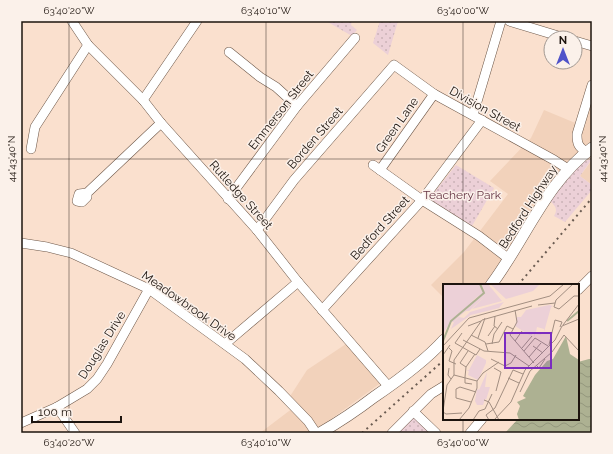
<svg xmlns="http://www.w3.org/2000/svg" width="613" height="454" font-family="Raleway,sans-serif">
  <defs>
    <pattern id="park-dots" width="8" height="8" patternUnits="userSpaceOnUse"><rect width="8" height="8" fill="#ecd0d7"/><path d="M2 2h.1M6 6h.1" fill="none" stroke="#cab2b7" stroke-width="1.8" stroke-linecap="round"/></pattern>
    <pattern id="water-waves" width="16" height="10" patternUnits="userSpaceOnUse"><rect width="16" height="10" fill="#adb192"/><path d="M0 5q4-4 8 0t8 0" fill="none" stroke="#94977d"/></pattern>
  </defs>
  <rect width="100%" height="100%" fill="#fae0ce"/>
  <g fill="#f2d2bb">
    <polygon points="592,90 592,143 487,285 444,285 444,298 431,285 464,252 508,194 490,181 531,138 544,110 585,127"/>
    <polygon points="592,160 592,185 580,176"/>
    <polygon points="349,342 386,379 327,422 314,433 260,433 293,408 287,401 307,370"/>
  </g>
  <g fill="url(#park-dots)">
    <polygon points="326,21 352,21 351,25 357,30 352,36"/>
    <polygon points="380,21 398,21 388,55 373,43"/>
    <path d="M592 159 580 176 592 185V190L565 222 554 216C559 208 554 205 548 199L577 163Z"/>
    <polygon points="456,165 494,188 472,226 429,199"/>
    <polygon points="418,414 439,433 396,433"/>
  </g>
  <polygon fill="url(#water-waves)" points="589,359 592,359 592,433 505,433 518,419 578,419 578,362"/>
  <g fill="none" stroke-linecap="round" stroke-linejoin="round">
    <defs>
      <g id="minor">
        <polyline points="72,21 88,45 143,100 161,123 257,230 298,282 389,387"/>
        <polyline points="509,21 565,38"/>
        <polyline points="575,41 592,46"/>
        <polyline points="229,52 260,77 276,87 297,106"/>
        <polyline points="143,100 197,21"/>
        <polyline points="473,115 501,21"/>
        <polyline points="31,149 35,127 88,45"/>
        <path d="M586 152C578 146 577 144 577 134L592 85"/>
        <polyline points="373,165 422,200 479,236 509,259"/>
        <polyline points="380,170 434,94"/>
        <polyline points="87,193 79,194 77,201 82,202 87,197 87,193 161,123"/>
        <polyline points="228,199 297,106 355,38"/>
        <polyline points="257,230 294,180 394,65 434,94 554,160 568,169"/>
        <polyline points="21,243 47,247 71,253 149,289 245,359 279,391 308,421 316,433"/>
        <polyline points="578,290 592,276"/>
        <polyline points="322,310 422,200 482,120"/>
        <polyline points="225,344 298,282"/>
        <polyline points="57,407 75,433"/>
        <polyline points="413,411 436,433"/>
        <polyline points="21,423 57,407 87,389 97,379 107,364 149,289"/>
        <polyline points="392,433 431,394 444,386"/>
        <polyline points="470,433 482,419"/>
      </g>
      <g id="major">
        <path d="M491 285C525 240 546 182 592 148"/>
        <path d="M320 433C339 422 357 410 374 397 399 380 424 362 444 340"/>
      </g>
    </defs>
    <use href="#minor" stroke="#6e5849" stroke-width="10"/>
    <use href="#major" stroke="#6e5849" stroke-width="12"/>
    <use href="#minor" stroke="#fff" stroke-width="9"/>
    <use href="#major" stroke="#fff" stroke-width="11"/>
    <g stroke="#6a5b51" stroke-width="2" stroke-dasharray="2 4" stroke-linecap="butt">
      <polyline points="518,285 592,198"/>
      <polyline points="362,433 444,360"/>
    </g>
  </g>
  <path fill="none" stroke="#1d140e" stroke-width="1" stroke-opacity="0.45" d="M69 21V433M266 21V433M463 21V285M21 159H592M463 419V433"/>
  <g text-anchor="middle" dominant-baseline="central" stroke-width="3" stroke-linejoin="round" paint-order="stroke">
    <g font-size="12" fill="#1d140e" stroke="#fbf1ea">
      <text transform="translate(485 109) rotate(29)">Division Street</text>
      <text transform="translate(281 110) rotate(-52)">Emmerson Street</text>
      <text transform="translate(397 125) rotate(-55)">Green Lane</text>
      <text transform="translate(315 138) rotate(-49)">Borden Street</text>
      <text transform="translate(241 195) rotate(48)">Rutledge Street</text>
      <text transform="translate(528 207) rotate(-57)">Bedford Highway</text>
      <text transform="translate(380 228) rotate(-48)">Bedford Street</text>
      <text transform="translate(189 306) rotate(35)">Meadowbrook Drive</text>
      <text transform="translate(102 345) rotate(-58)">Douglas Drive</text>
    </g>
    <g font-size="12" fill="#673645" stroke="#fbf1ea">
      <text x="462" y="195">Teachery Park</text>
    </g>
  </g>
  <g transform="translate(443 284)">
    <rect width="136" height="136" fill="#fae0ce"/>
    <path d="M0 0H33L39 9 12 31 21 25 23 27 8 38 0 49ZM38 0H45L59 17 29 25 40 14 42 6ZM47 0H97L90 7 63 15ZM61 18 56 24 28 31 8 45 11 38 16 33 21 34 27 28ZM44 88 42 103H47L43 116 36 106Z" fill="#ecd0d7"/>
    <path d="M33 0H38L43 8 40 14 26 27H21L11 38H8L21 20 32 16 38 9Z" fill="#ecd0d7"/>
    <path d="M106 21 110 22 108 23 101 48V45L94 43 93 48 99 51 92 50 91 54V48L88 52 72 42 74 33H78L83 26ZM34 71 43 76V79L35 96 25 91 26 87 23 86H26ZM34 105 44 109 40 121H34L32 117Z" fill="#ecd0d7"/>
    <path d="M123 52 127 70 136 76V136H76L74 130 77 122 74 118 83 114 80 112 92 91 104 77 110 75Z" fill="#adb192"/>
    <path fill="none" stroke="#adb192" stroke-width="2" d="M124 37 136 27M0 57 8 37 41 9 37 0"/>
    <path fill="none" stroke="#a28e81" stroke-width="1" d="M130 0 113 16 111 23 116 25 131 12H136M95 21 112 19M72 26 74 38 67 51 91 79M52 32 51 42 55 45M120 41 136 20M25 42 38 37M19 49 12 59 33 71 37 65M28 51 42 58 45 67M45 52 52 42M35 54 42 34M20 56 41 67 67 69 86 82M72 57 79 47M43 60 56 58 64 42 70 45M49 60 51 50 59 38M106 61 112 36 119 38 117 43M0 62 26 34 107 12 121 0M90 62 100 69M6 64 9 67 6 77 13 80M79 64 89 52M81 67 92 54 105 62M0 71 7 61M86 73 98 59M48 75 62 82 68 79 73 71M93 81 96 84 102 75M23 83 17 79 25 67M6 84 5 91 8 95M51 84 58 88 53 107M11 91V76L39 36 89 22M11 91 34 97M65 94 76 99M34 97 40 89 56 78M29 100 22 99V93L23 83 32 70M77 108 87 87 109 68 121 51 136 67M41 116 46 118 56 136M28 118 13 114V105L17 103 33 108M42 125 49 110M0 127 4 101 11 91M0 128 3 130 19 129M16 136 26 124 34 104V97M30 136 36 127 42 125M46 136 43 131 52 124 70 86 80 90M51 136 68 118 82 86 112 56 119 42 136 35"/>
    <path fill="#7b2cbf" fill-opacity="0.15" stroke="#7b2cbf" stroke-width="2" d="M62 49H108V84H62Z"/>
    <rect width="136" height="136" fill="none" stroke="#1d140e" stroke-width="2"/>
  </g>
  <rect width="613" height="454" fill="none" stroke="#fbf1ea" stroke-width="44"/>
  <g transform="translate(563 50)"><circle r="19" fill="#fbf1ea" stroke="#a29992"/>
  <path d="M0-3L7 15L0 10L-7 15Z" fill="#4f53c9"/>
  <text y="-6" font-size="11" font-weight="bold" text-anchor="middle" fill="#1d140e">N</text>
  </g>
  <path d="M32 416v6h89v-6" fill="none" stroke="#1d140e" stroke-width="2"/>
  <text x="38" y="416" font-size="12" fill="#1d140e" stroke="#fbf1ea" stroke-width="3" paint-order="stroke">100 m</text>
  <rect x="22" y="22" width="569" height="410" fill="none" stroke="#1d140e" stroke-width="1.5"/>
  <g font-size="10" text-anchor="middle" fill="#1d140e">
    <text x="69" y="14">63°40'20"W</text>
    <text x="266" y="14">63°40'10"W</text>
    <text x="463" y="14">63°40'00"W</text>
    <text transform="translate(11 159) rotate(-90)" y="4">44°43'40"N</text>
    <text transform="translate(602 159) rotate(-90)" y="4">44°43'40"N</text>
    <text x="69" y="446">63°40'20"W</text>
    <text x="266" y="446">63°40'10"W</text>
    <text x="463" y="446">63°40'00"W</text>
  </g>
</svg>
